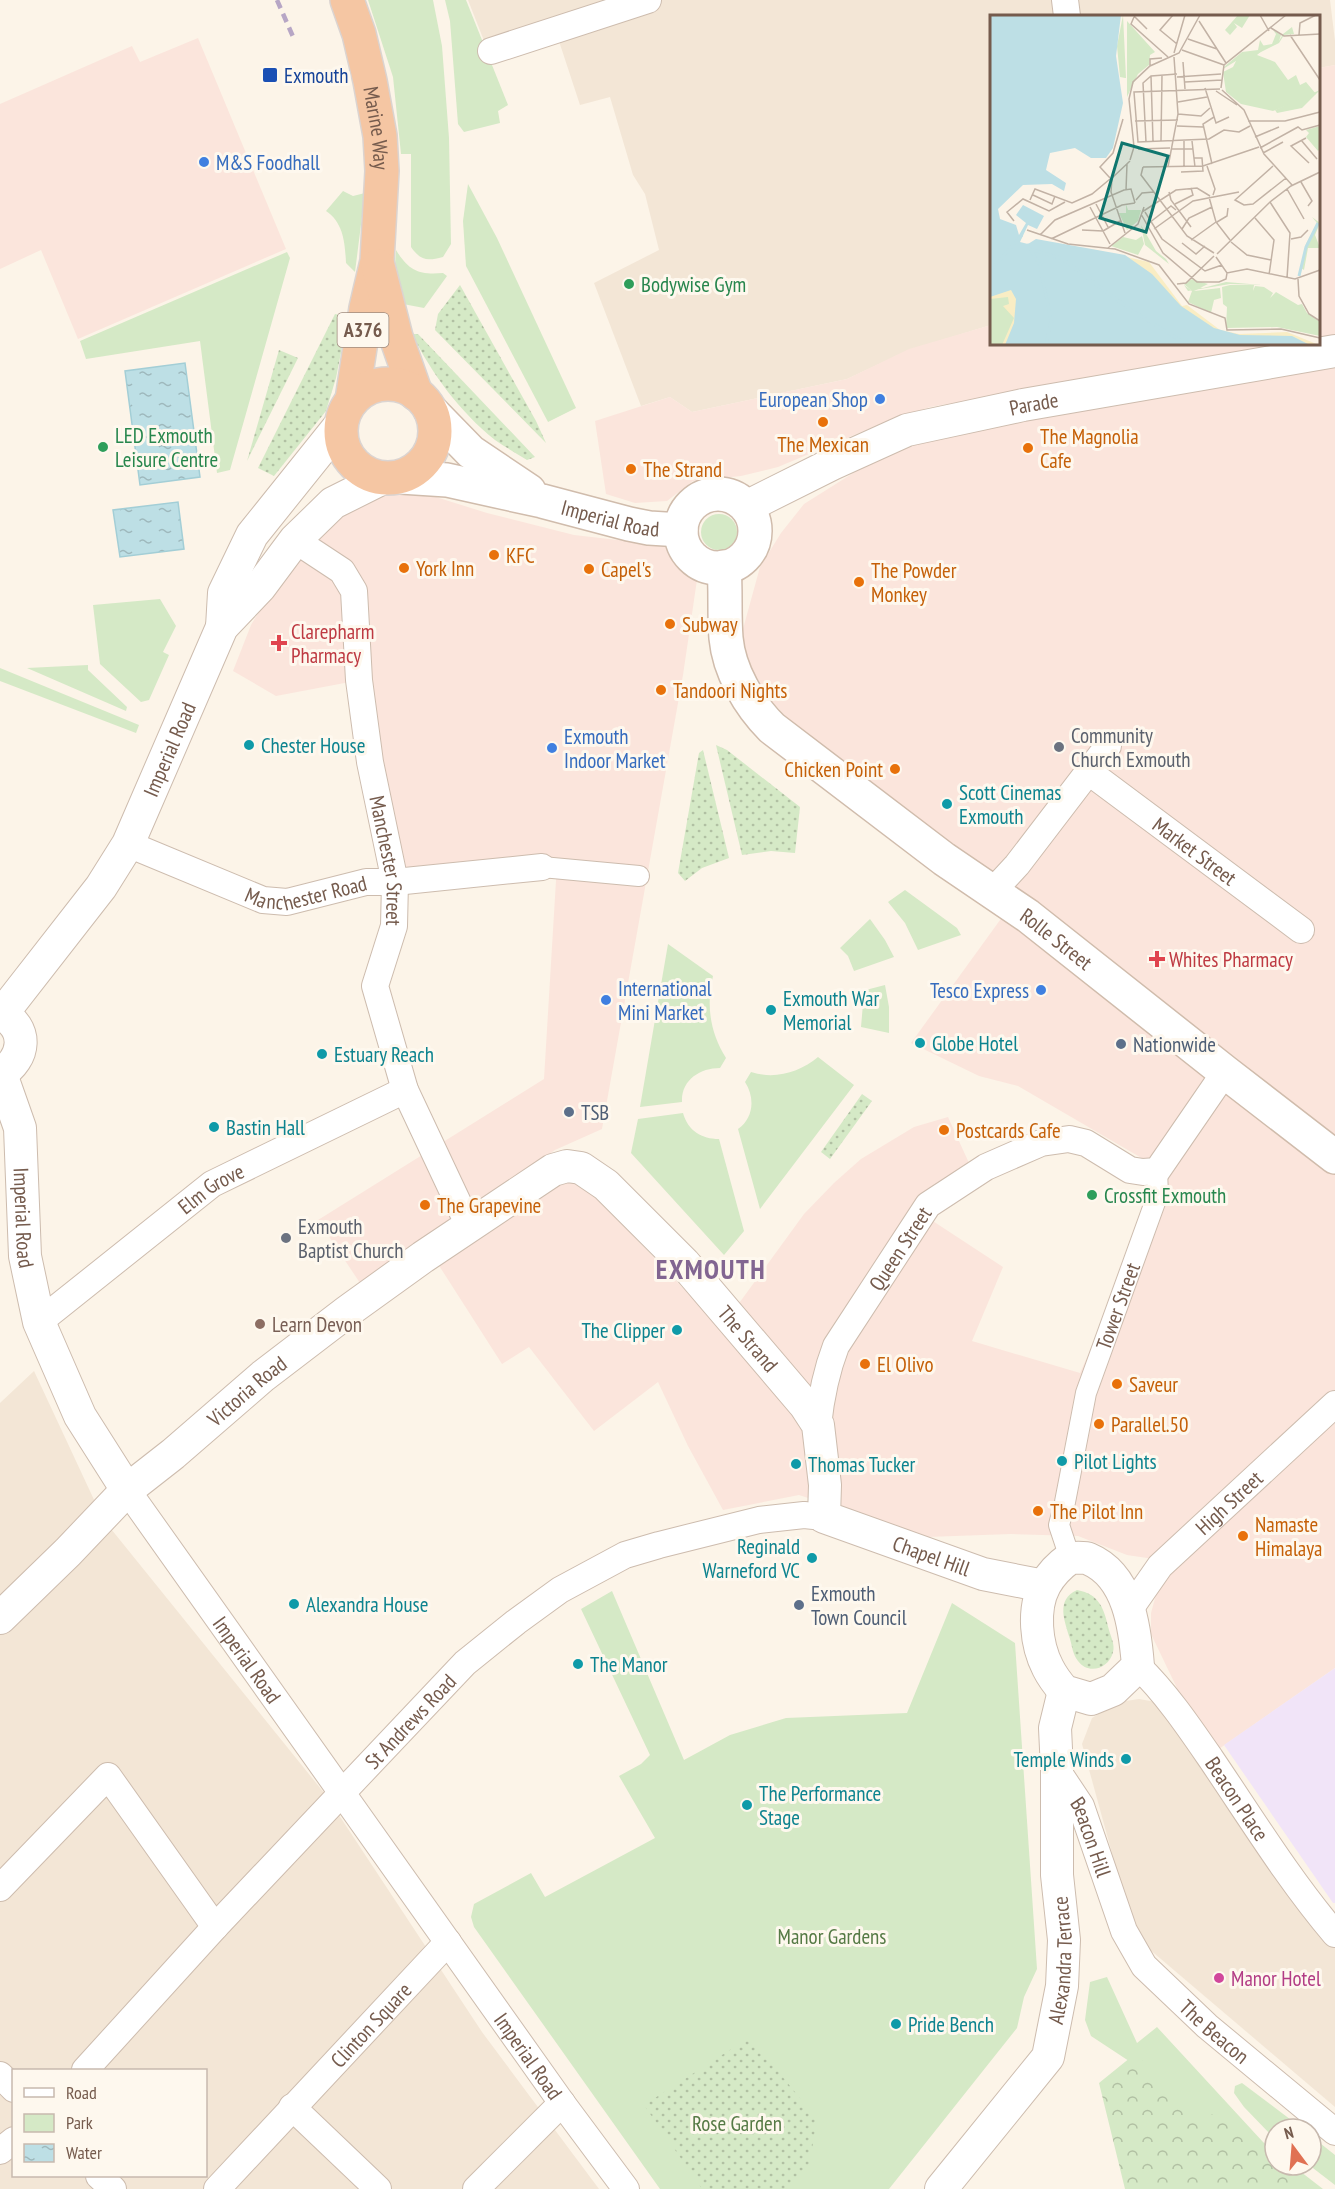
<svg xmlns="http://www.w3.org/2000/svg" width="1335" height="2189" font-family="'PT Sans Narrow',sans-serif">
  <defs>
    <pattern id="forest-crowns" width="20" height="18" patternUnits="userSpaceOnUse" patternTransform="scale(1.5)"><rect width="20" height="18" fill="#d5e9c6"/><path d="M2 6a3 3 0 1 1 6 0M12 15a3 3 0 1 1 6 0" fill="none" stroke="#b1c0a3"/></pattern>
    <pattern id="garden-dots" width="8" height="8" patternUnits="userSpaceOnUse" patternTransform="scale(1.5)"><rect width="8" height="8" fill="#d5e9c6"/><path d="M2 2h.1M6 6h.1" fill="none" stroke="#b1c0a3" stroke-width="1.8" stroke-linecap="round"/></pattern>
    <pattern id="water-ripples" width="26" height="14" patternUnits="userSpaceOnUse" patternTransform="scale(1.5)"><rect width="26" height="14" fill="#bddfe5"/><path d="M2 4q2-2 4 0t4 0M15 11q2-2 4 0t4 0" fill="none" stroke="#9eb8bc"/></pattern>
  </defs>
  <rect width="100%" height="100%" fill="#fcf4e8"/>
  <g fill="#f3e6d6" fill-rule="evenodd">
    <polygon points="468,0 1330,0 1335,41 1335,65 1319,68 1318,16 992,16 991,325 909,350 847,379 692,412 670,397 641,406 594,283 659,250 645,194 633,175 610,97 580,105 555,29 488,51"/>
    <path d="M34 1371 103 1519 325 1794 482 2032 599 2189H0V1403ZM14 2070H206V2176H14Z"/>
    <polygon points="1139,1699 1156,1702 1335,1936 1335,2107 1135,1937 1082,1744 1092,1718 1119,1702"/>
  </g>
  <g fill="#fbe5dc">
    <polygon points="198,38 286,249 78,339 41,250 0,269 0,104 132,46 140,62"/>
    <polygon points="1335,65 1335,335 1319,338 1319,68"/>
    <polygon points="991,325 992,344 1289,344 930,407 885,422 778,467 741,476 693,481 667,501 635,503 606,494 595,421 670,397 692,412 847,379 909,349"/>
    <polygon points="1335,366 1335,1140 1234,1057 802,734 757,685 744,656 743,629 760,567 781,533 804,504 901,443"/>
    <polygon points="398,489 423,493 487,513 574,535 662,545 698,573 683,675 602,1129 555,1150 360,1283 318,1220 544,1079 557,864 404,867 387,801 371,678 276,696 233,671 251,625 294,555 358,501"/>
    <polygon points="1008,909 1335,1168 1335,1391 1154,1559 1127,1555 1078,1536 1011,1534 927,1537 799,1495 723,1510 688,1446 658,1382 594,1431 529,1347 502,1364 438,1264 557,1183 580,1180 721,1328 804,1214 834,1183 861,1159 914,1127 948,1117 969,1163 916,1210 1003,1267 972,1341 1080,1373 1169,1174 1018,1086 979,1076 911,1043"/>
    <polygon points="1335,1416 1335,1668 1216,1751 1187,1709 1151,1634 1151,1613 1157,1591 1171,1566"/>
  </g>
  <polygon fill="#f1e4f8" points="1335,1668 1335,1903 1333,1903 1224,1745"/>
  <g fill="#d5e9c6">
    <path d="M368 0H433L442 46 449 138 451 244 443 257C427 261 421 261 411 247V154H401L393 77Z"/>
    <polygon points="445,0 466,0 508,105 498,111 500,123 464,132 458,124 450,21"/>
    <polygon points="468,184 497,238 576,408 548,422 466,266 463,221"/>
    <path d="M343 191 353 196 365 193 355 272 346 263C345 244 344 223 326 211Z"/>
    <path d="M396 250C409 271 419 275 443 273L447 276 424 308 403 304 395 265Z"/>
    <polygon points="287,252 290,258 230,470 217,473 200,341 86,359 80,341"/>
    <circle cx="719" cy="532" r="18"/>
    <polygon points="160,599 176,626 163,652 169,655 149,700 141,702 100,664 93,605"/>
    <polygon points="88,665 88,670 127,707 126,711 27,668"/>
    <polygon points="0,668 139,725 136,733 0,681"/>
    <polygon points="905,890 957,928 961,935 918,950 905,923 888,902"/>
    <polygon points="870,919 885,940 894,957 854,971 848,956 840,948"/>
    <path d="M668 944 713 976C706 1006 710 1032 726 1058L720 1068C700 1068 681 1080 682 1102L640 1107Z"/>
    <polygon points="885,985 889,1007 889,1033 861,1027 863,1004 862,991"/>
    <path d="M818 1057 854 1085 760 1209 738 1129C754 1118 755 1097 745 1082L751 1072C775 1080 800 1072 818 1057Z"/>
    <path d="M683 1113C688 1131 702 1139 719 1139L744 1231 724 1255 631 1153 638 1119Z"/>
    <polygon points="612,1591 684,1760 730,1735 786,1718 907,1713 952,1603 1015,1643 1037,1969 1024,1997 1017,2028 889,2189 660,2189 474,1927 471,1917 474,1904 531,1873 545,1897 655,1838 619,1776 641,1764 650,1755 581,1609"/>
    <polygon points="1107,1977 1137,2043 1157,2027 1263,2142 1275,2152 1275,2165 1292,2165 1323,2189 1209,2189 1132,2063 1091,2036 1085,2020 1090,1982"/>
    <polygon points="1242,2083 1303,2129 1275,2129 1275,2139 1272,2136 1244,2107 1234,2093 1235,2086"/>
    <polygon points="1311,2136 1335,2155 1335,2185 1309,2165 1311,2165"/>
  </g>
  <polygon fill="url(#forest-crowns)" points="1136,2053 1186,2116 1224,2114 1275,2157 1275,2165 1285,2165 1314,2189 1125,2189 1099,2083"/>
  <g fill="url(#garden-dots)">
    <polygon points="460,285 536,421 546,443 435,330 438,314"/>
    <polygon points="335,314 348,317 336,378 326,411 274,476 258,468"/>
    <path d="M412 334H418L535 457 527 460C516 453 505 447 495 440 459 411 432 374 412 334Z"/>
    <polygon points="279,350 298,358 247,461"/>
    <polygon points="716,745 727,750 800,807 795,853 771,851 742,855"/>
    <polygon points="703,750 729,858 702,868 685,881 678,873 699,753"/>
    <polygon points="862,1094 872,1101 830,1159 821,1152"/>
    <path d="M1077 1590C1100 1594 1104 1609 1109 1630 1111 1637 1115 1645 1113 1652 1109 1669 1088 1675 1078 1661 1073 1655 1072 1646 1070 1639 1065 1622 1055 1600 1077 1590Z"/>
    <polygon points="750,2037 817,2119 809,2167 790,2189 702,2189 644,2105"/>
  </g>
  <g fill="url(#water-ripples)" stroke="#a3ced6" stroke-width="1.5">
    <polygon points="185,363 200,477 140,485 125,371"/>
    <polygon points="178,502 184,549 120,557 113,510"/>
  </g>
  <g fill="none" stroke-linecap="round" stroke-linejoin="round">
    <defs>
      <g id="pedestrian">
        <polyline points="542,867 639,876"/>
        <path id="s1" d="M1070 1558 1059 1525 1065 1502 1086 1393 1158 1194 1157 1171"/>
      </g>
      <g id="minor">
        <polyline points="1065,0 1067,16"/>
        <polyline points="491,51 648,0"/>
        <path id="s2" d="M295 540 342 571 354 591 359 680 370 762 395 882 394 926 375 986 405 1090 469 1226"/>
        <path id="s3" d="M1089 772 1301 930"/>
        <path id="s4" d="M128 844 263 900 287 902 366 882H395L542 867"/>
        <polyline points="992,892 1017,865 1108,746"/>
        <path id="s5" d="M39 1322 212 1184 405 1090"/>
        <path id="s6" d="M818 1425C821 1397 826 1372 836 1346L928 1205 986 1167 1041 1143 1069 1139 1086 1143 1130 1170 1143 1172 1157 1171 1225 1072"/>
        <path id="s7" d="M127 1490 562 2103 626 2189"/>
        <path id="s8" d="M1130 1609 1160 1566 1335 1404"/>
        <path id="s9" d="M1138 1666C1166 1693 1189 1727 1211 1759 1251 1818 1289 1880 1335 1934"/>
        <path id="s10" d="M1057 1770 1081 1806 1124 1931 1144 1966 1207 2026 1335 2132"/>
        <polyline points="0,1888 108,1776 215,1927"/>
        <path id="s11" d="M85 2070 215 1927 465 1663 516 1622 560 1590 625 1555 659 1545 759 1520 804 1515 824 1517"/>
        <polyline points="0,2075 14,2089"/>
        <polyline points="292,2107 378,2189"/>
        <polyline points="0,2151 14,2140"/>
        <polyline points="99,2176 113,2189"/>
        <path id="s12" d="M217 2189 448 1942"/>
        <polyline points="476,2189 562,2103"/>
      </g>
      <g id="tertiary">
        <path id="s13" d="M746 507 832 464 907 430 1023 405 1335 351"/>
        <polyline points="222,627 224,593 252,535 341,424"/>
        <path d="M0 1013C29 1028 26 1058 0 1074"/>
        <path id="s14" d="M2 1014 101 887 128 844 222 627 260 587 295 540 333 503 383 478"/>
        <path id="s15" d="M1 1074 20 1128 25 1256 39 1322 80 1416 127 1490"/>
        <path d="M1070 1558C1076 1558 1084 1557 1089 1559 1129 1576 1135 1628 1138 1666L1113 1690 1091 1699 1064 1691C1058 1684 1052 1676 1048 1668 1036 1645 1032 1609 1045 1585 1051 1574 1060 1565 1070 1558Z"/>
        <path id="s16" d="M0 1618 68 1552 127 1490 173 1454 263 1376 348 1311 423 1257 553 1170 567 1166 581 1168 606 1185 684 1263 805 1405 818 1425 825 1485 824 1517 983 1574 1044 1586"/>
        <path id="s17" d="M941 2189 1048 2057 1062 1986 1064 1940 1057 1875V1770L1055 1728 1064 1691"/>
      </g>
      <g id="secondary">
        <polyline points="431,411 471,452 529,491"/>
        <path id="s18" d="M401 477 447 480 542 501 629 524 649 528 681 530"/>
        <circle cx="718" cy="531" r="37"/>
        <path id="s19" d="M724 567C726 591 724 614 726 638 729 671 749 705 772 728L944 859 1028 916 1225 1072 1335 1157"/>
      </g>
      <g id="trunk">
        <path id="s20" d="M347 0 359 34 370 81 380 136 382 171 377 261 366 308 352 400"/>
        <polyline points="378,266 396,337 416,394"/>
        <circle cx="388" cy="431" r="47"/>
      </g>
    </defs>
    <use href="#pedestrian" stroke="#cdbcae" stroke-width="22"/>
    <use href="#minor" stroke="#cdbcae" stroke-width="28"/>
    <use href="#tertiary" stroke="#cdbcae" stroke-width="34"/>
    <use href="#secondary" stroke="#d0bcac" stroke-width="36"/>
    <use href="#trunk" stroke="#dbd4d1" stroke-width="36"/>
    <use href="#pedestrian" stroke="#fff" stroke-width="20"/>
    <use href="#minor" stroke="#fff" stroke-width="26"/>
    <use href="#tertiary" stroke="#fff" stroke-width="32"/>
    <use href="#secondary" stroke="#fff" stroke-width="33"/>
    <use href="#trunk" stroke="#f5c6a3" stroke-width="33"/>
    <polyline stroke="#b7a6c5" stroke-width="4.5" stroke-dasharray="9 6" stroke-linecap="butt" points="277,0 294,39"/>
  </g>
  <rect fill="#1a4fb4" stroke="#fef8ee" stroke-width="2" x="262" y="67" width="16" height="16" rx="3"/>
  <g fill="#3f7fe0" stroke="#fef8ee" stroke-width="2">
    <circle cx="204" cy="162" r="6"/>
    <circle cx="880" cy="399" r="6"/>
    <circle cx="552" cy="748" r="6"/>
    <circle cx="1041" cy="990" r="6"/>
    <circle cx="606" cy="1000" r="6"/>
  </g>
  <g fill="#2e9e5b" stroke="#fef8ee" stroke-width="2">
    <circle cx="629" cy="284" r="6"/>
    <circle cx="103" cy="447" r="6"/>
    <circle cx="1092" cy="1195" r="6"/>
  </g>
  <g fill="#e8710a" stroke="#fef8ee" stroke-width="2">
    <circle cx="823" cy="422" r="6"/>
    <circle cx="1028" cy="448" r="6"/>
    <circle cx="631" cy="469" r="6"/>
    <circle cx="494" cy="555" r="6"/>
    <circle cx="404" cy="568" r="6"/>
    <circle cx="589" cy="569" r="6"/>
    <circle cx="859" cy="582" r="6"/>
    <circle cx="670" cy="624" r="6"/>
    <circle cx="661" cy="690" r="6"/>
    <circle cx="895" cy="769" r="6"/>
    <circle cx="944" cy="1130" r="6"/>
    <circle cx="425" cy="1205" r="6"/>
    <circle cx="865" cy="1364" r="6"/>
    <circle cx="1117" cy="1384" r="6"/>
    <circle cx="1099" cy="1424" r="6"/>
    <circle cx="1038" cy="1511" r="6"/>
    <circle cx="1243" cy="1536" r="6"/>
  </g>
  <g fill="#e0444e" stroke="#fef8ee" stroke-width="2">
    <path d="M276 634h6v6h6v6h-6v6h-6v-6h-6v-6h6z"/>
    <path d="M1154 950h6v6h6v6h-6v6h-6v-6h-6v-6h6z"/>
  </g>
  <g fill="#0f9aa8" stroke="#fef8ee" stroke-width="2">
    <circle cx="249" cy="745" r="6"/>
    <circle cx="947" cy="804" r="6"/>
    <circle cx="771" cy="1010" r="6"/>
    <circle cx="920" cy="1043" r="6"/>
    <circle cx="322" cy="1054" r="6"/>
    <circle cx="214" cy="1127" r="6"/>
    <circle cx="677" cy="1330" r="6"/>
    <circle cx="1062" cy="1461" r="6"/>
    <circle cx="796" cy="1464" r="6"/>
    <circle cx="812" cy="1558" r="6"/>
    <circle cx="294" cy="1604" r="6"/>
    <circle cx="578" cy="1664" r="6"/>
    <circle cx="1126" cy="1759" r="6"/>
    <circle cx="747" cy="1805" r="6"/>
    <circle cx="896" cy="2024" r="6"/>
  </g>
  <g fill="#6b7280" stroke="#fef8ee" stroke-width="2">
    <circle cx="1059" cy="747" r="6"/>
    <circle cx="286" cy="1238" r="6"/>
  </g>
  <g fill="#5c6f8a" stroke="#fef8ee" stroke-width="2">
    <circle cx="1121" cy="1044" r="6"/>
    <circle cx="569" cy="1112" r="6"/>
    <circle cx="799" cy="1605" r="6"/>
  </g>
  <circle fill="#8d6e63" stroke="#fef8ee" stroke-width="2" cx="260" cy="1324" r="6"/>
  <circle fill="#d1479c" stroke="#fef8ee" stroke-width="2" cx="1219" cy="1978" r="6"/>
  <g text-anchor="middle" dominant-baseline="central" stroke-width="6" stroke-linejoin="round" paint-order="stroke">
    <rect fill="#fef8ee" stroke="#9e8a7d" stroke-width="1.5" x="337.5" y="313" width="51" height="34" rx="4.5"/>
    <g font-size="20" font-weight="bold" fill="#755b4d">
      <text x="363" y="330">A376</text>
    </g>
    <g font-size="21" fill="#164399" stroke="#fef8ee" text-anchor="start">
      <text x="284" y="75">Exmouth</text>
    </g>
    <g font-size="21" fill="#755b4d" stroke="#fef8ee">
      <text stroke="none"><textPath href="#s20" startOffset="132">Marine Way</textPath></text>
      <text stroke="none"><textPath href="#s13" startOffset="308">Parade</textPath></text>
      <text stroke="none"><textPath href="#s18" startOffset="214">Imperial Road</textPath></text>
      <text stroke="none"><textPath href="#s14" startOffset="315">Imperial Road</textPath></text>
      <text stroke="none"><textPath href="#s3" startOffset="132">Market Street</textPath></text>
      <text stroke="none"><textPath href="#s2" startOffset="352">Manchester Street</textPath></text>
      <text stroke="none"><textPath href="#s4" startOffset="190">Manchester Road</textPath></text>
      <text stroke="none"><textPath href="#s19" startOffset="528">Rolle Street</textPath></text>
      <text stroke="none"><textPath href="#s5" startOffset="218">Elm Grove</textPath></text>
      <text stroke="none"><textPath href="#s15" startOffset="147">Imperial Road</textPath></text>
      <text stroke="none"><textPath href="#s6" startOffset="198">Queen Street</textPath></text>
      <text stroke="none"><textPath href="#s1" startOffset="262">Tower Street</textPath></text>
      <text stroke="none"><textPath href="#s16" startOffset="982">The Strand</textPath></text>
      <text stroke="none"><textPath href="#s16" startOffset="336">Victoria Road</textPath></text>
      <text stroke="none"><textPath href="#s8" startOffset="146">High Street</textPath></text>
      <text stroke="none"><textPath href="#s16" startOffset="1300">Chapel Hill</textPath></text>
      <text stroke="none"><textPath href="#s7" startOffset="208">Imperial Road</textPath></text>
      <text stroke="none"><textPath href="#s11" startOffset="477">St Andrews Road</textPath></text>
      <text stroke="none"><textPath href="#s9" startOffset="166">Beacon Place</textPath></text>
      <text stroke="none"><textPath href="#s10" startOffset="76">Beacon Hill</textPath></text>
      <text stroke="none"><textPath href="#s17" startOffset="268">Alexandra Terrace</textPath></text>
      <text stroke="none"><textPath href="#s12" startOffset="225">Clinton Square</textPath></text>
      <text stroke="none"><textPath href="#s10" startOffset="312">The Beacon</textPath></text>
      <text stroke="none"><textPath href="#s7" startOffset="694">Imperial Road</textPath></text>
    </g>
    <g font-size="21" fill="#366cbe" stroke="#fef8ee" text-anchor="start">
      <text x="216" y="162">M&amp;S Foodhall</text>
      <text x="868" y="399" text-anchor="end">European Shop</text>
      <text x="564" y="736">Exmouth<tspan x="564" dy="24">Indoor Market</tspan></text>
      <text x="618" y="988">International<tspan x="618" dy="24">Mini Market</tspan></text>
      <text x="1029" y="990" text-anchor="end">Tesco Express</text>
    </g>
    <g font-size="21" fill="#27864d" stroke="#fef8ee" text-anchor="start">
      <text x="641" y="284">Bodywise Gym</text>
      <text x="115" y="435">LED Exmouth<tspan x="115" dy="24">Leisure Centre</tspan></text>
      <text x="1104" y="1195">Crossfit Exmouth</text>
    </g>
    <g font-size="21" fill="#c56008" stroke="#fef8ee" text-anchor="start">
      <text x="1040" y="436">The Magnolia<tspan x="1040" dy="24">Cafe</tspan></text>
      <text x="823" y="444" text-anchor="middle">The Mexican</text>
      <text x="643" y="469">The Strand</text>
      <text x="506" y="555">KFC</text>
      <text x="416" y="568">York Inn</text>
      <text x="601" y="569">Capel's</text>
      <text x="871" y="570">The Powder<tspan x="871" dy="24">Monkey</tspan></text>
      <text x="682" y="624">Subway</text>
      <text x="673" y="690">Tandoori Nights</text>
      <text x="883" y="769" text-anchor="end">Chicken Point</text>
      <text x="956" y="1130">Postcards Cafe</text>
      <text x="437" y="1205">The Grapevine</text>
      <text x="877" y="1364">El Olivo</text>
      <text x="1129" y="1384">Saveur</text>
      <text x="1111" y="1424">Parallel.50</text>
      <text x="1050" y="1511">The Pilot Inn</text>
      <text x="1255" y="1524">Namaste<tspan x="1255" dy="24">Himalaya</tspan></text>
    </g>
    <g font-size="21" fill="#be3a42" stroke="#fef8ee" text-anchor="start">
      <text x="291" y="631">Clarepharm<tspan x="291" dy="24">Pharmacy</tspan></text>
      <text x="1169" y="959">Whites Pharmacy</text>
    </g>
    <g font-size="21" fill="#5b616d" stroke="#fef8ee" text-anchor="start">
      <text x="1071" y="735">Community<tspan x="1071" dy="24">Church Exmouth</tspan></text>
      <text x="298" y="1226">Exmouth<tspan x="298" dy="24">Baptist Church</tspan></text>
    </g>
    <g font-size="21" fill="#0d838f" stroke="#fef8ee" text-anchor="start">
      <text x="261" y="745">Chester House</text>
      <text x="959" y="792">Scott Cinemas<tspan x="959" dy="24">Exmouth</tspan></text>
      <text x="783" y="998">Exmouth War<tspan x="783" dy="24">Memorial</tspan></text>
      <text x="932" y="1043">Globe Hotel</text>
      <text x="334" y="1054">Estuary Reach</text>
      <text x="226" y="1127">Bastin Hall</text>
      <text x="665" y="1330" text-anchor="end">The Clipper</text>
      <text x="1074" y="1461">Pilot Lights</text>
      <text x="808" y="1464">Thomas Tucker</text>
      <text x="800" y="1546" text-anchor="end">Reginald<tspan x="800" dy="24">Warneford VC</tspan></text>
      <text x="306" y="1604">Alexandra House</text>
      <text x="590" y="1664">The Manor</text>
      <text x="1114" y="1759" text-anchor="end">Temple Winds</text>
      <text x="759" y="1793">The Performance<tspan x="759" dy="24">Stage</tspan></text>
      <text x="908" y="2024">Pride Bench</text>
    </g>
    <g font-size="21" fill="#4e5e75" stroke="#fef8ee" text-anchor="start">
      <text x="1133" y="1044">Nationwide</text>
      <text x="581" y="1112">TSB</text>
      <text x="811" y="1593">Exmouth<tspan x="811" dy="24">Town Council</tspan></text>
    </g>
    <g font-size="21" fill="#785e54" stroke="#fef8ee" text-anchor="start">
      <text x="272" y="1324">Learn Devon</text>
    </g>
    <g font-size="21" fill="#557a45" stroke="#fef8ee">
      <text x="832" y="1936">Manor Gardens</text>
      <text x="737" y="2123">Rose Garden</text>
    </g>
    <g font-size="21" fill="#b23c85" stroke="#fef8ee" text-anchor="start">
      <text x="1231" y="1978">Manor Hotel</text>
    </g>
    <g font-size="27" font-weight="bold" letter-spacing="1.5" fill="#826591" stroke="#fef8ee">
      <text x="711" y="1269">EXMOUTH</text>
    </g>
  </g>
  <g transform="translate(990 15)">
    <rect width="330" height="330" fill="#fcf4e8"/>
    <path d="M248 0H260L252 13 244 8 247 12 240 20 235 15ZM137 6 165 37 160 40 159 50 148 59 137 82ZM270 25 275 33 267 40 285 47 298 65 306 60 310 70 316 67 326 79 283 96 251 89 236 77 233 57 243 52 246 46 233 54 235 51 252 37 268 35ZM136 189 138 195H151L148 206 137 215 129 198H136ZM152 221 154 229 148 240 121 231 133 222 146 225ZM202 264 218 269 204 276 230 273 231 283 224 285 221 298 198 287 202 276 194 269ZM240 270H264L263 276 265 271 274 272 283 278 280 283 286 277 308 290 312 289 317 298 330 307V321L287 312 236 313 237 292 233 289 232 272ZM21 276 41 330H0V278Z" fill="#d5e9c6"/>
    <path d="M133 0 136 63H135L130 62 127 31ZM302 12 304 19 294 20 289 28 267 39 271 31 282 29 286 19 283 15 291 20 289 26 293 19ZM330 75 312 93 287 98 285 95ZM322 202 330 208 325 220 330 233H318L314 255 311 253 316 229 327 208ZM151 210 166 236 176 244 179 249 155 230ZM205 267 206 272 213 273 236 267 272 270 240 269 198 276 194 270 201 275Z" fill="#d5e9c6"/>
    <path d="M101 234 159 247 192 291 197 290 230 315 249 319 297 317 329 330H231ZM27 266 30 330H12L24 303 13 291 19 289 18 282 0 284V279Z" fill="#f9edc4"/>
    <path d="M330 111V134L328 136 316 122 319 118 316 115Z" fill="#d5e9c6"/>
    <path d="M0 0H131L126 41 133 88 123 133 116 143H101L85 133 60 138 56 155 76 168 74 176 62 169 33 170 8 194 10 204 26 210 29 220 36 208 26 200 33 190 54 201 47 214 38 210 30 227 38 229 46 224 135 240 162 259 191 291 224 313 250 320 302 321 320 330H15L24 308 26 284 21 275 0 282Z" fill="#bddfe5"/>
    <path fill="none" stroke="#bddfe5" stroke-width="3" d="M37 229 50 250 61 306 56 330M39 234 71 243 141 295 198 330M0 256 32 220M309 261 316 232 328 208"/>
    <path fill="none" stroke="#c2b2a5" stroke-width="1.5" d="M183 0 170 15 187 29M270 0 279 16M144 1 157 14M144 2 141 9 178 42M209 6 236 48M281 13 294 21 330 19M300 20 330 65M309 20 310 8 326 0M198 24 227 34M192 35 234 50M184 38 195 0M193 47 195 74M160 51V44L172 43M161 61 163 126M187 62 231 59M195 67 232 65M215 73 226 108 239 102M231 73 234 50 296 0M230 74 144 77 148 127 219 124 234 115 249 117 260 111M232 75 254 95 274 139 302 170M226 76 247 90M188 87 217 82M188 99 211 101 220 93M145 106 188 105M258 106H295L330 97M187 111 213 112M265 122 289 112M316 123 301 131 319 148M311 125 327 144M171 126 172 60M202 126 205 152M156 127 153 68 161 61 187 59M270 133 308 112 312 115 330 110M148 134 180 133M181 134H203M273 138 293 127M140 145 144 132 139 84 143 67 160 51 189 38 210 0M222 149 213 109 224 102M217 151 225 174 223 180M283 151 245 185 254 190 263 189 296 163M153 152 213 151 269 132M153 152 151 160 197 221 224 238M178 152 188 99 184 42M194 152V126M191 157 213 156 212 143H204M120 163 110 152 123 138 133 104M122 163 121 177 135 218M122 163 140 146M311 167 322 186 318 191M297 174 314 204M136 175 137 149M179 177 181 185 201 212M43 180 62 189 65 181M219 182 226 207 240 225M40 185 45 174 82 188 102 179 120 164M146 185 152 178 164 177M280 187 300 218 297 263M106 189 118 212M185 189 203 180 201 173M100 192 120 229M152 197 186 175 207 173 220 181M155 197 172 224 215 256 232 250M151 199 173 238 207 267H229L236 264 237 258M265 203 284 225 279 260M24 206 17 197 33 184 59 196 75 187M227 207 237 201 238 193M159 208 181 191 186 195M164 214 203 186 249 177M192 214 199 203 222 192M37 215 78 229 125 234 169 250 199 289 235 303 237 315 291 314 330 323M92 215 113 216M113 216 130 206M50 220 65 205 134 175 141 174 145 188M61 224 132 190 145 188M301 224 311 222 318 215M201 225 226 207M241 227 257 240 281 245M192 228 206 239 215 231M118 233 148 209 154 192M227 239 280 187 301 171 330 157M226 242 237 258 257 254 305 264 330 255M308 264 309 281 319 299 330 306M187 269 196 268 224 241"/>
    <path fill="#0f766e" fill-opacity="0.15" stroke="#0f766e" stroke-width="3" d="M132 128 178 141 156 217 110 203Z"/>
    <rect width="330" height="330" fill="none" stroke="#755b4d" stroke-width="3"/>
  </g>
  <rect x="12" y="2069" width="195" height="108" fill="#fef8ee" stroke="#c7b9ae" stroke-width="1.5"/>
  <rect x="24" y="2088" width="30" height="9" fill="#ffffff" stroke="#c7b9ae" stroke-width="1.5"/>
  <text x="66" y="2099" font-size="18" fill="#755b4d">Road</text>
  <rect x="24" y="2114" width="30" height="18" fill="#d5e9c6" stroke="#c7b9ae" stroke-width="1.5"/>
  <text x="66" y="2129" font-size="18" fill="#755b4d">Park</text>
  <rect x="24" y="2144" width="30" height="18" fill="url(#water-ripples)" stroke="#c7b9ae" stroke-width="1.5"/>
  <text x="66" y="2159" font-size="18" fill="#755b4d">Water</text>
  <g transform="translate(1293 2147) rotate(344)"><circle r="28" fill="#fef8ee" stroke="#c7b9ae" stroke-width="1.5"/>
  <path d="M0-4.5L10 22L0 15L-10 22Z" fill="#e07153"/>
  <text y="-9" font-size="16" font-weight="bold" text-anchor="middle" fill="#755b4d">N</text>
  </g>
</svg>
